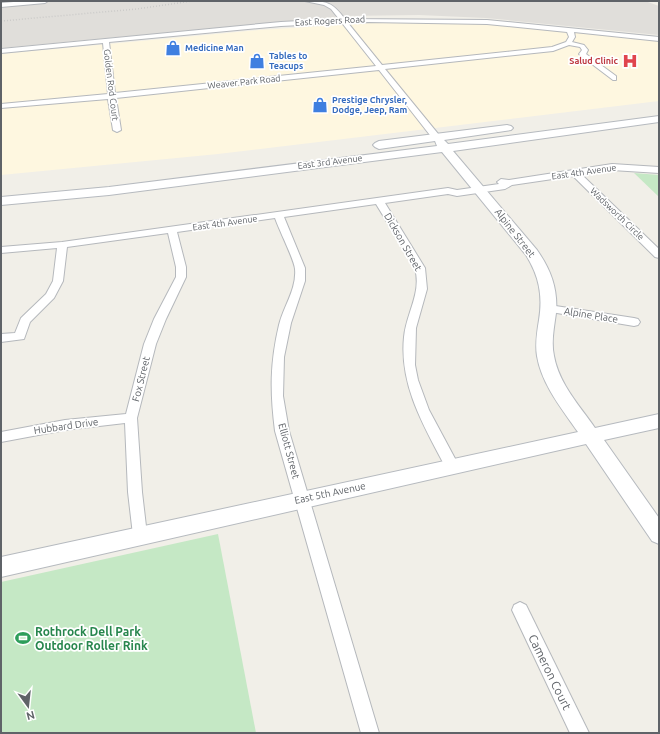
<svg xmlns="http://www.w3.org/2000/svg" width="660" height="734" font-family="Ubuntu,sans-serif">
  <rect width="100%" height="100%" fill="#f1efe8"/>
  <polygon fill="#fef7e0" points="370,23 484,24 659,41 659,101 218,154 1,175 1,54 259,30"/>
  <polygon fill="#e0deda" points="1,1 645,1 659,6 659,35 486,18 419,15 344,16 1,48"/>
  <g fill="#c5e8c5">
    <polygon points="634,173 659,175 659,197"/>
    <polygon points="218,534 256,733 1,733 1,582"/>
  </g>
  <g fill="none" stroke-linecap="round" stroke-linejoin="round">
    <defs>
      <g id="street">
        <polygon points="26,1 48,1 45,3 1,7 1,3"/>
        <path d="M305 1C327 1 332 2 345 19L487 20 659 37V41L574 32 575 37 572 42 584 45 588 50 586 54 616 76V80H613L580 55 579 54 582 50 580 47 569 45 553 51 385 69 439 135V139H433L379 70 116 98 121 130 117 132 113 130 108 99 1 108V104L108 94 103 43 1 53V49L281 22 339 19 331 9 324 5ZM368 22 487 24 567 32 569 37 566 42 552 47 382 65 348 23ZM342 23 376 66 115 93 109 42 281 26Z"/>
        <path d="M612 164 659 167V173L612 170 581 174 659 249V258L655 257 573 176 512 185 505 189 457 196 448 194 385 203 425 268 427 289 416 328 415 365 418 380 429 410 459 466 457 470 452 471 447 470C425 428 399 386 404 337 406 314 422 292 415 269 413 262 407 255 403 248 394 233 385 219 376 204L284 217 305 268V281L291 323 284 357 283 396 289 431 379 733H361L275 431C270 392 270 363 279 325 283 307 297 289 295 269 294 259 279 230 275 218L177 232 186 267V277L166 319 156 344 137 418 142 492 147 535 145 540 140 541 135 540 133 535 128 492 125 423 65 430 1 442V432L65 420 126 414 144 344 154 319 176 277V267L168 233 67 247 63 281 54 298 30 322 24 339 1 342V334L15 333 21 318 46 294 53 281 57 248 1 253V247L62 242 448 188 457 190 499 184 497 182 501 179 509 180Z"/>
        <polygon points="549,305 634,318 638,319 640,322 638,325 634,326 545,311 543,309 545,307"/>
        <polygon points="520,602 526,605 589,733 570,733 512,610 514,605"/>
      </g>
      <path id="secondary" d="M659 116V122L453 151 537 250C551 270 558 289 556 313 554 328 551 342 554 356 559 384 580 406 595 428L659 414V428L604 440 659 518V544L652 541 586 444 1 577V557L578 432C562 409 542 385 537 356 535 344 537 332 539 320 543 295 539 276 526 255L442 152 109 195 1 205V197L109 187 437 146 435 141 379 149 375 147 373 145 375 143 379 141 507 125 511 126 513 128 511 130 444 140 448 144Z"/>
    </defs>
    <use href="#street" stroke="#b5b8bc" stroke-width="2"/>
    <use href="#secondary" stroke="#b6babf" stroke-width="2"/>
    <use href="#street" fill="#fff" fill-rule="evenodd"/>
    <use href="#secondary" fill="#fff" fill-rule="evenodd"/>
    <polyline stroke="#b6b7b8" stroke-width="1.5" stroke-dasharray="0.5 2.5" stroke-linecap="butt" points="1,21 137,9 192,1"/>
  </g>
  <defs>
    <symbol id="shop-bare" viewBox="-9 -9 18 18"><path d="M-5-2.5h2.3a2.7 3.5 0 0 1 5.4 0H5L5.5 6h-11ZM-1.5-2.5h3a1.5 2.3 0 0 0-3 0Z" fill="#3f7fe0" stroke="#fff" stroke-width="2.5" paint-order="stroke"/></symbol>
    <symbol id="hospital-bare" viewBox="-9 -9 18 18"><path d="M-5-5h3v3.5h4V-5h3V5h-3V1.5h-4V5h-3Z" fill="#e0444e" stroke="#fff" stroke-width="2.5" paint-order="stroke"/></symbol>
    <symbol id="stadium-bare" viewBox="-9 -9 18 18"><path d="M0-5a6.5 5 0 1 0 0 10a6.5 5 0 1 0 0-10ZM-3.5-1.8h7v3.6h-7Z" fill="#2e9e5b" stroke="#fff" stroke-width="2.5" paint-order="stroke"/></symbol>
  </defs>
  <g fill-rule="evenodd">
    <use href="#shop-bare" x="162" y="37" width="22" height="22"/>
    <use href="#shop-bare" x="246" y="50" width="22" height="22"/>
    <use href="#hospital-bare" x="619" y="50" width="22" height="22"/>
    <use href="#shop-bare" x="309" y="94" width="22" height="22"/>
    <use href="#stadium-bare" x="12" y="627" width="22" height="22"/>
  </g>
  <g text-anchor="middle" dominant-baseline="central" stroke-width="3.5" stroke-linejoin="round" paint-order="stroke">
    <g font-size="9" fill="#5f6368" stroke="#fff">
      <text transform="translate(330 21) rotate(-3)">East Rogers Road</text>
      <text transform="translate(244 82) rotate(-6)">Weaver Park Road</text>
      <text transform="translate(111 85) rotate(83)">Golden Rod Court</text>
      <text transform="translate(330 162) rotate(-7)">East 3rd Avenue</text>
      <text transform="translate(584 172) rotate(-8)">East 4th Avenue</text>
      <text transform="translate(617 214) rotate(44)">Wadsworth Circle</text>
      <text transform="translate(225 223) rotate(-8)">East 4th Avenue</text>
    </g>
    <g font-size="9" font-weight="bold" fill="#366cbe" stroke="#fff" text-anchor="start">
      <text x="185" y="48">Medicine Man</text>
      <text x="269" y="56">Tables to<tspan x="269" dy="10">Teacups</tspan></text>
      <text x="332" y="100">Prestige Chrysler,<tspan x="332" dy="10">Dodge, Jeep, Ram</tspan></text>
    </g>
    <g font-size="9" font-weight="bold" fill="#be3a42" stroke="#fff" text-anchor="end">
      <text x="618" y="61">Salud Clinic</text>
    </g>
    <g font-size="10" fill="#5f6368" stroke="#fff">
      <text transform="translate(515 233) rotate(52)">Alpine Street</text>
      <text transform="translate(403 242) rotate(60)">Dickson Street</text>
      <text transform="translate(591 315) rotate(9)">Alpine Place</text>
      <text transform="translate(141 379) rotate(-76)">Fox Street</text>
      <text transform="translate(66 426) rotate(-8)">Hubbard Drive</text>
      <text transform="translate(289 451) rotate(75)">Elliott Street</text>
      <text transform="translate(330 493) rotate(-12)">East 5th Avenue</text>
    </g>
    <g font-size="12" font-weight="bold" fill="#27864d" stroke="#fff" text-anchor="start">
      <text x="35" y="631">Rothrock Dell Park<tspan x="35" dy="14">Outdoor Roller Rink</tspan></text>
    </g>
    <g font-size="12" fill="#5f6368" stroke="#fff">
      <text transform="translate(550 672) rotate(64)">Cameron Court</text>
    </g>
  </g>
  <rect width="660" height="734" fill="none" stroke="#5f6368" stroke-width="4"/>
  <g transform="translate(28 706) rotate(165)" stroke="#ffffff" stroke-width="3" paint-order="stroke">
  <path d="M0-3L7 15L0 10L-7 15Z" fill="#5f6368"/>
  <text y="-6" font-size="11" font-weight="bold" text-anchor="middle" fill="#5f6368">N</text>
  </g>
</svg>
